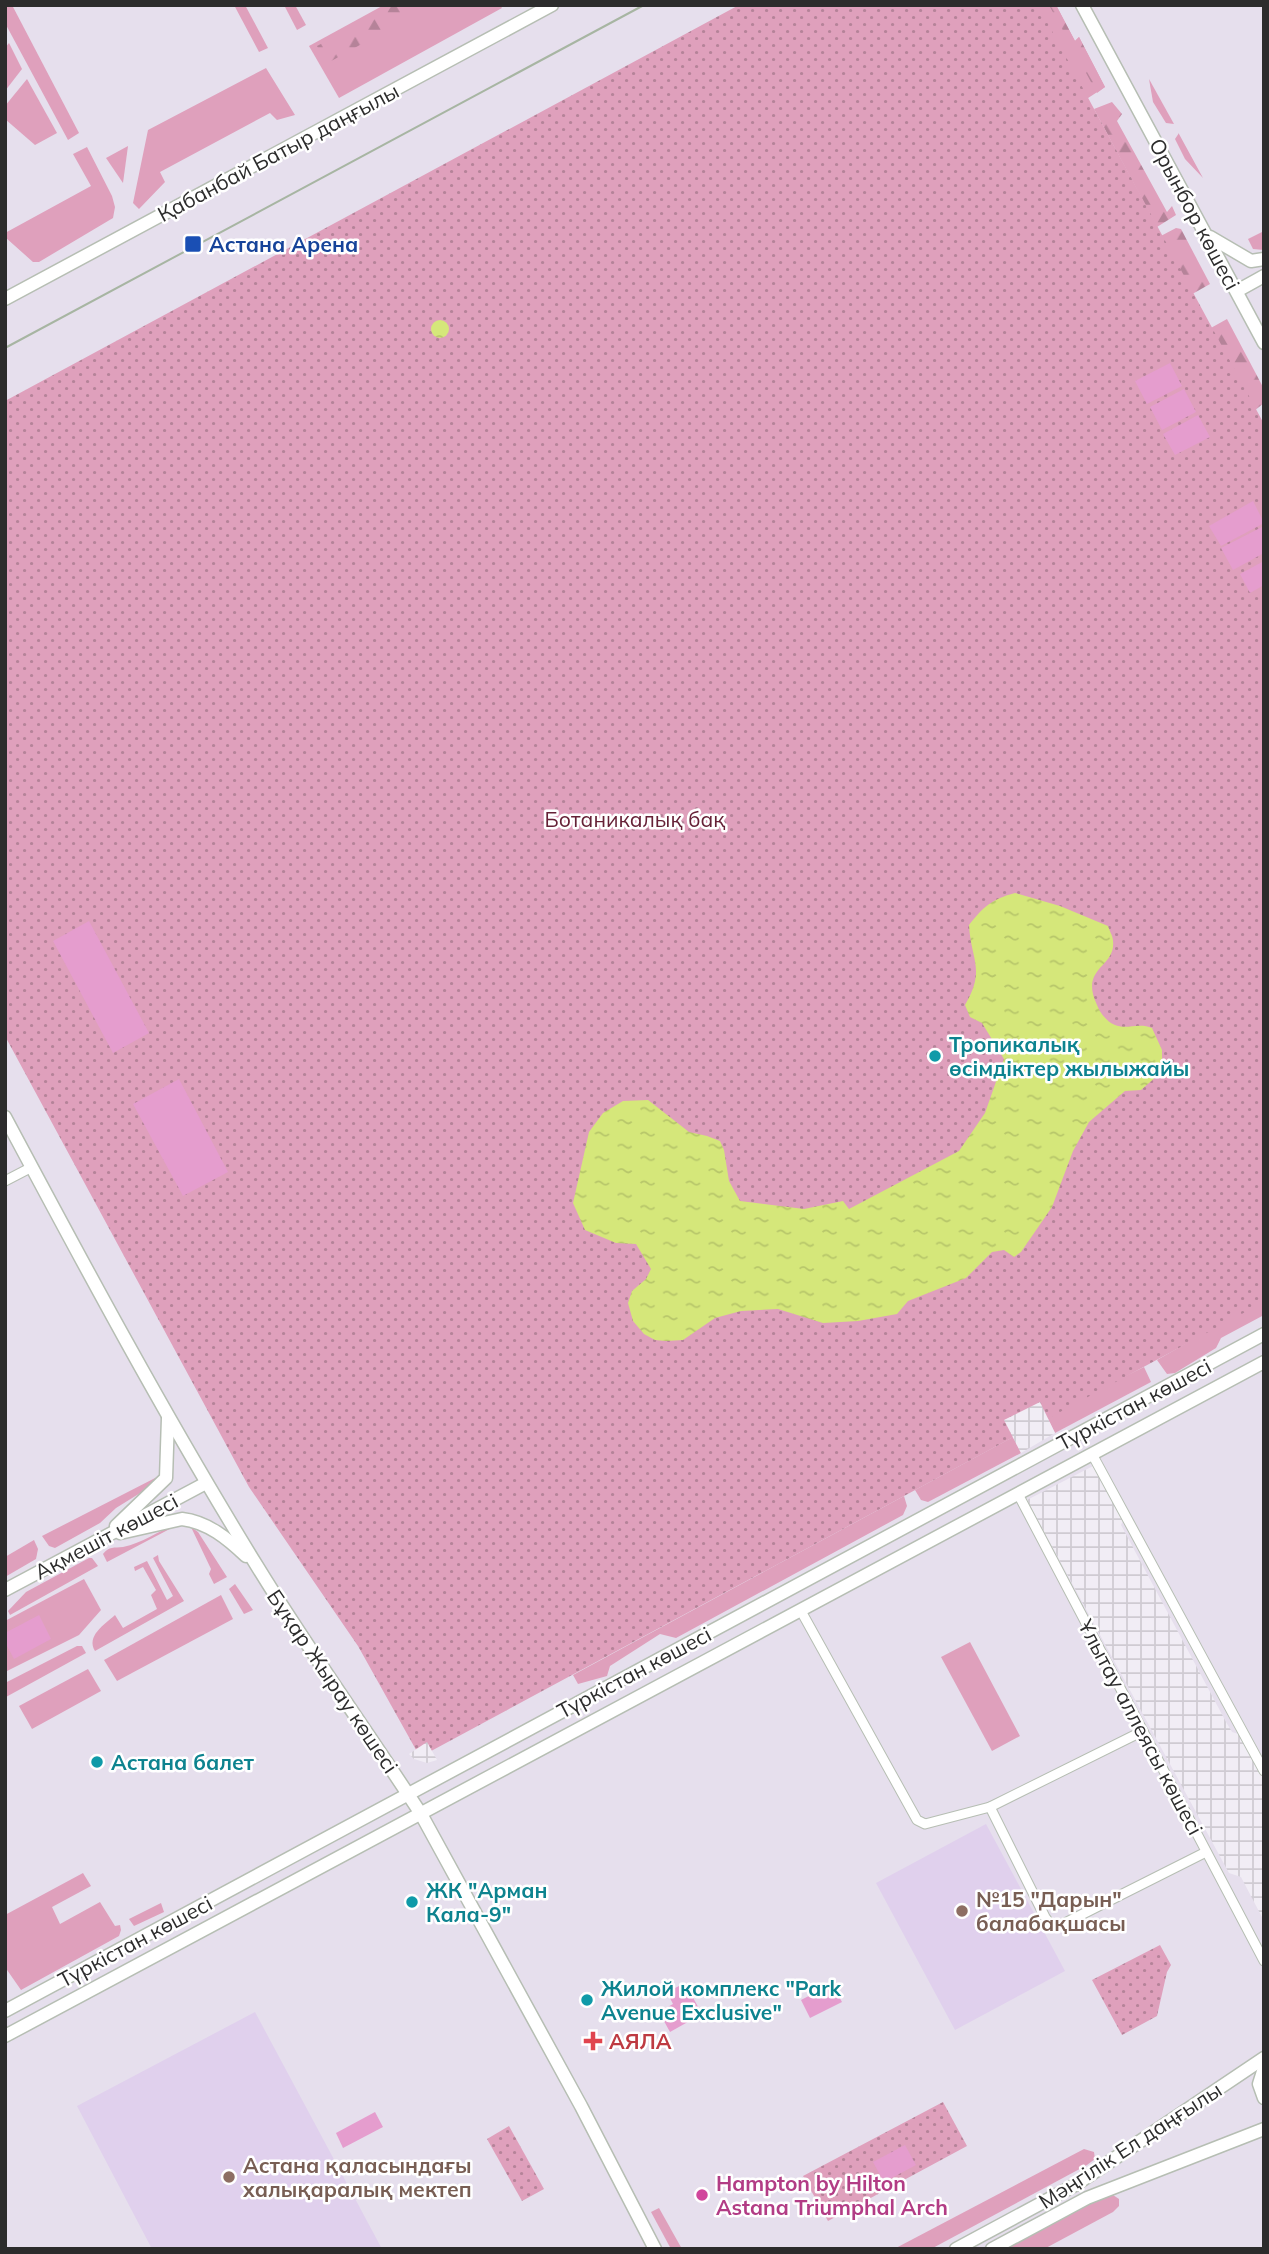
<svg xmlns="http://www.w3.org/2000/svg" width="1269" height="2254" font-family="Mulish,sans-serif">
  <defs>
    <pattern id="forest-firs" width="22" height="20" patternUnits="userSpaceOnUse" patternTransform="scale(1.75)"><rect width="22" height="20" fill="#dfa0bc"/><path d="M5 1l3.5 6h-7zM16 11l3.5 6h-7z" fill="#b58399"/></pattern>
    <pattern id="park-dots" width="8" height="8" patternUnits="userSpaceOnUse" patternTransform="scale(1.75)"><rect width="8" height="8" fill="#dfa0bc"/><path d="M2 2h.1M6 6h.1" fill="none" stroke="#b58399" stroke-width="1.8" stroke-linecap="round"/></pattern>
    <pattern id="plaza-grid" width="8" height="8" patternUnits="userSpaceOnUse" patternTransform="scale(1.75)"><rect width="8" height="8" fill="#f1edf5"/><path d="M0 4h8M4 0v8" fill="none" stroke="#cfcbd2"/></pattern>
    <pattern id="water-ripples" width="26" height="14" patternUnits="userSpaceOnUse" patternTransform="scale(1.75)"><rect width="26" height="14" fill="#d5e77a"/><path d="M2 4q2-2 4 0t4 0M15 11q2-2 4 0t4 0" fill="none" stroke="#b7c66a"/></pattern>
  </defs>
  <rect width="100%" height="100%" fill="#e6dfed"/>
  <g fill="#e0d0ed">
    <polygon points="986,1824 1065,1971 955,2030 876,1883"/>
    <polygon points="255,2012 382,2249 152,2249 77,2106"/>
  </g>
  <g fill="#dfa0bc">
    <polygon points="5,5 12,5 79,133 68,140 5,23"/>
    <polygon points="234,5 245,5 268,48 259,52"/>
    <polygon points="284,5 295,5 306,25 297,30"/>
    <polygon points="384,5 500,5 502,8 339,98 309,46"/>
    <polygon points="1036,5 1056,5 1075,41 1079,37 1105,87 1085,100"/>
    <polygon points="9,43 22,69 5,91 5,48"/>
    <polygon points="266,68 295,115 277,120 270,113 160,172 165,182 139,209 133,203 148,130"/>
    <polygon points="27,79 57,133 35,145 5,119 5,106"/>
    <polygon points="1149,79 1174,124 1166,123 1153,102"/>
    <polygon points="1179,133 1179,134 1203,178 1185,159 1175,139"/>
    <polygon points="128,146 123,183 106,158"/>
    <polygon points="87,147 112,196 115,207 113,218 39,262 33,262 5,237 5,233 91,186 73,154"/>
    <polygon points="1264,231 1264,250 1253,249 1248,239"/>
    <polygon points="1264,1299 1264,1315 1221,1338 1216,1348 1175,1373 1167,1374 1157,1360"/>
    <polygon points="1144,1367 1151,1382 1055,1433 1046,1415"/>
    <polygon points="1013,1437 1021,1453 928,1502 921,1500 915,1490"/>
    <polygon points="159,1476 162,1477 158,1482 116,1508 100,1523 55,1548 49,1546 42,1536"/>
    <polygon points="904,1496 907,1506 903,1515 676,1638 660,1634 610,1666 607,1676 578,1684 573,1675"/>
    <path d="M183 1522 107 1562 103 1554C109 1546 114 1548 123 1547 144 1543 162 1528 183 1522Z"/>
    <polygon points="191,1527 198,1532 227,1577 214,1584 209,1574 211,1569"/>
    <polygon points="34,1540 38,1549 36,1559 5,1577 5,1557"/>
    <path d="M158 1555 159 1561 184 1601 95 1651C86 1636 104 1625 115 1615L123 1628 157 1609 151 1595 156 1590 143 1567 135 1571 134 1567 147 1561 167 1600 173 1596 153 1558Z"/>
    <polygon points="89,1558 92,1558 98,1566 10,1615 8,1611 26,1592"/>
    <polygon points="84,1579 101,1610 79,1635 5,1672 5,1621"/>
    <polygon points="235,1584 253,1610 244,1614 229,1589"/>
    <polygon points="221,1595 233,1619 117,1681 104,1660"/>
    <polygon points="970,1642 1020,1736 992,1751 941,1657"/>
    <polygon points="77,1646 82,1646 86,1653 6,1697 5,1683"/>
    <polygon points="88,1669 101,1691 32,1729 19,1706"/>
    <polygon points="83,1873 91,1886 52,1907 60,1924 100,1902 115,1926 120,1925 121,1930 119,1936 21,1990 5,1967 5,1915"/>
    <polygon points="161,1903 164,1912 134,1926 129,1919"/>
    <polygon points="1084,2149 1094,2152 1095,2159 1087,2165 931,2249 894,2249"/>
    <polygon points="1110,2193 1119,2199 1119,2206 1113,2212 1044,2249 1003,2249"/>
    <polygon points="659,2208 682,2249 671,2249 651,2212"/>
  </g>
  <g fill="url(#forest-firs)">
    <polygon points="393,5 431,5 326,64 317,46"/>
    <polygon points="1049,5 1056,5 1075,41 1079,37 1105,87 1097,93"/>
    <polygon points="1112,102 1122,114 1117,121 1167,212 1172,206 1176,215 1157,227 1094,109"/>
    <polygon points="1176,228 1181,229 1210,284 1187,297 1157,238"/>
    <polygon points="1227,319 1264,389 1264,403 1254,411 1209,329"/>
  </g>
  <g fill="url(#park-dots)">
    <polygon points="739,5 1038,5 1264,424 1264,1302 420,1757 358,1646 249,1487 5,1036 5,401"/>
    <polygon points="1160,1945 1171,1965 1167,1972 1157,2016 1122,2035 1092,1980"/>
    <polygon points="943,2102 967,2146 828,2221 803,2176"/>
    <polygon points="509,2126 544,2189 522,2201 487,2139"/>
  </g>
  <g fill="#e59dce">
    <polygon points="1170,363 1182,386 1147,404 1135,381"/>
    <polygon points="1184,389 1196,412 1162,430 1150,407"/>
    <polygon points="1198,415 1210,437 1175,455 1163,434"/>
    <polygon points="1253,501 1264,523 1221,546 1209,526"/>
    <polygon points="1264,526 1264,553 1233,570 1221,548"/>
    <polygon points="1264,561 1264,585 1250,593 1240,574"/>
    <polygon points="89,921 149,1033 113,1053 53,941"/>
    <polygon points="179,1079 228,1172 183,1196 133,1104"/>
    <polygon points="39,1615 51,1639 14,1659 5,1642 5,1633"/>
    <polygon points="685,1983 702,2014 670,2032 659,2012 673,2004 667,1992"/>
    <polygon points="832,1984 842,2002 810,2018 801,2000"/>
    <polygon points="375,2112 383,2127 343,2148 336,2133"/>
    <polygon points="905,2145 916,2165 884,2182 873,2162"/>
  </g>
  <g fill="url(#plaza-grid)">
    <polygon points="1040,1402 1055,1433 1021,1453 1004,1420"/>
    <polygon points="1097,1464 1125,1516 1121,1525 1226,1722 1232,1732 1245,1736 1264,1774 1264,1921 1241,1877 1229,1873 1027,1500"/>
    <polygon points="427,1742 437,1760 427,1763 414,1759 409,1754"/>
  </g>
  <g fill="url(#water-ripples)">
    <circle cx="440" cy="329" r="9"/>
    <path d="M1015 893 1060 906 1108 926C1109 930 1113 936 1113 941 1116 968 1079 967 1097 1005 1100 1013 1107 1022 1115 1025 1126 1030 1139 1022 1152 1028L1162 1050V1063L1157 1076 1141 1090 1125 1091 1089 1122 1073 1151 1052 1207 1021 1252 1014 1257 1004 1250 992 1252 966 1278 908 1301 897 1314 858 1321 823 1323 778 1309 741 1311 715 1318 683 1340 666 1341 655 1340 644 1334 633 1321 628 1303 632 1291 646 1279 651 1269 636 1244 616 1243 585 1230 573 1203 589 1132 603 1113 623 1101 648 1100 689 1132 707 1136 720 1141 724 1150 729 1181 740 1201 804 1209 843 1201 849 1209 959 1151 985 1113 1004 1059 982 1023 970 1017 965 1005C986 969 971 961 969 925 983 907 992 899 1015 893Z"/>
  </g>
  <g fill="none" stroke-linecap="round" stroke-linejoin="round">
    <defs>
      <g id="street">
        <polyline points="5,1181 32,1167"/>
        <polyline points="1092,1454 1264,1771"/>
        <polyline points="1018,1494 1264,1961"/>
        <polyline points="801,1611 917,1820 925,1824 990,1807 1143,1731"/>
        <polyline points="990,1807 1045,1917 1050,1924 1057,1927 1206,1852"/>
      </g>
      <g id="secondary">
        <polyline points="1082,5 1264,343"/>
        <polyline points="1210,237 1251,261 1264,259"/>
        <polyline points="1237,291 1264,276"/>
        <polyline points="5,299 552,5"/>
        <path d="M5 1117C86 1269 167 1420 257 1566 309 1651 367 1731 421 1814L581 2106 655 2249"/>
        <polyline points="116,1526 166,1478 168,1418"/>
        <path d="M120 1533 182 1519C208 1522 228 1539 246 1556"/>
        <polyline points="5,1590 206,1483"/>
        <polyline points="5,2011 1264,1334"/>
        <polyline points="5,2036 1264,1362"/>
        <polyline points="1264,2068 1259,2084 1264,2098"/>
        <polyline points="956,2249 1075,2185 1264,2058"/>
        <polyline points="992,2249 1087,2198 1264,2129"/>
      </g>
    </defs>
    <use href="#street" stroke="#b6beb3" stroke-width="11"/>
    <use href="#secondary" stroke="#b6beb3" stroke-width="15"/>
    <use href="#street" stroke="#fff" stroke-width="9"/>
    <use href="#secondary" stroke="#fff" stroke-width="12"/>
    <polyline stroke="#a7b5a2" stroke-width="2" points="5,348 644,5"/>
  </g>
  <rect fill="#1a4fb4" stroke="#fff" stroke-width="2.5" x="184" y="235" width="18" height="18" rx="3.5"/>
  <g fill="#0f9aa8" stroke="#fff" stroke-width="2.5">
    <circle cx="935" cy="1056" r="7"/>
    <circle cx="97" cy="1762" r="7"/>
    <circle cx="412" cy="1902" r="7"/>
    <circle cx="587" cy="2000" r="7"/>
  </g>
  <g fill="#8d6e63" stroke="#fff" stroke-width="2.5">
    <circle cx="962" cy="1911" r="7"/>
    <circle cx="229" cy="2177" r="7"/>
  </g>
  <path fill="#e0444e" stroke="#fff" stroke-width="2.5" d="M589.5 2030.5h7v7h7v7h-7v7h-7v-7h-7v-7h7z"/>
  <circle fill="#d1479c" stroke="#fff" stroke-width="2.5" cx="702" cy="2195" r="7"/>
  <g text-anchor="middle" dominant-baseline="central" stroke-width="5" stroke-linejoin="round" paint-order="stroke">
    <g font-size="21" fill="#2c2c2c" stroke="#fff">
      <text transform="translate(278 152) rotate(-28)">Қабанбай Батыр даңғылы</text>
      <text transform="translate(1195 214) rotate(62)">Орынбор көшесі</text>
      <text transform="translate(1134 1404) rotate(-28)">Түркістан көшесі</text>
      <text transform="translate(106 1536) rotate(-28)">Ақмешіт көшесі</text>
      <text transform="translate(634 1672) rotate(-28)">Түркістан көшесі</text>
      <text transform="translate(333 1681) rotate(56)">Бұқар Жырау көшесі</text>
      <text transform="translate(1141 1727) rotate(62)">Ұлытау аллеясы көшесі</text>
      <text transform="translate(135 1941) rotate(-28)">Түркістан көшесі</text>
      <text transform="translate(1130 2145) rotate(-33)">Мәңгілік Ел даңғылы</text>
    </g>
    <g font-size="21" font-weight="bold" fill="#164399" stroke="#fff" text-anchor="start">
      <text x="209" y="244">Астана Арена</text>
    </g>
    <g font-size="21" fill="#652036" stroke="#fff">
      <text x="635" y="819">Ботаникалық бақ</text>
    </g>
    <g font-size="21" font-weight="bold" fill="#0d838f" stroke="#fff" text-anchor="start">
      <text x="949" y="1044">Тропикалық<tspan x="949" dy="24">өсімдіктер жылыжайы</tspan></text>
      <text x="111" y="1762">Астана балет</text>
      <text x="426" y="1890">ЖК "Арман<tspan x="426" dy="24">Кала-9"</tspan></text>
      <text x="601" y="1988">Жилой комплекс "Park<tspan x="601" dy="24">Avenue Exclusive"</tspan></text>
    </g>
    <g font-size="21" font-weight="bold" fill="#785e54" stroke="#fff" text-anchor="start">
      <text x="976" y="1899">№15 "Дарын"<tspan x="976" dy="24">балабақшасы</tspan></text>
      <text x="243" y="2165">Астана қаласындағы<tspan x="243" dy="24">халықаралық мектеп</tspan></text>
    </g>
    <g font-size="21" font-weight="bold" fill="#be3a42" stroke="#fff" text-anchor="start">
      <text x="609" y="2041">АЯЛА</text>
    </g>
    <g font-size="21" font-weight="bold" fill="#b23c85" stroke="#fff" text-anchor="start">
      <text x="716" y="2183">Hampton by Hilton<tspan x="716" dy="24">Astana Triumphal Arch</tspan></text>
    </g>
  </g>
  <rect width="1269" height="2254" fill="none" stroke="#2c2c2c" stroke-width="14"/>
</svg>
